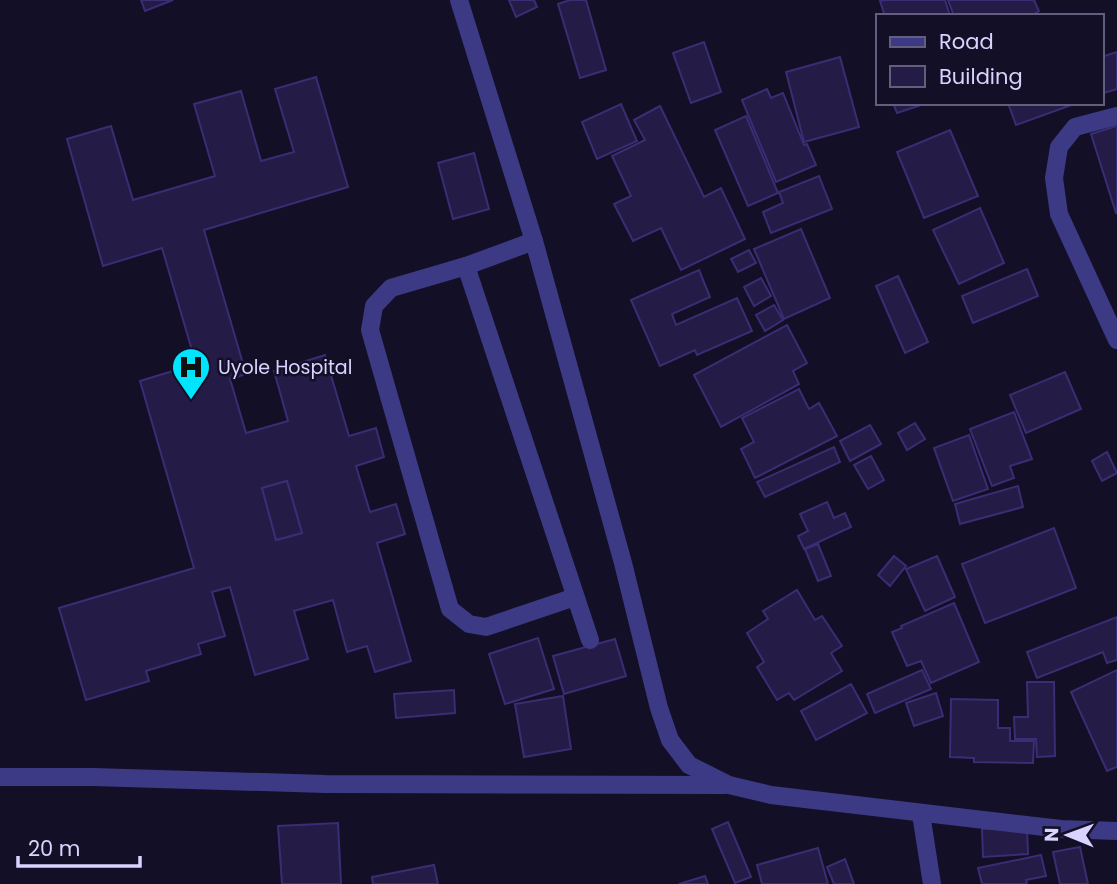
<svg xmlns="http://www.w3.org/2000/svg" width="1117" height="884" font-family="Poppins,sans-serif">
  <rect width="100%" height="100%" fill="#130f26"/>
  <g fill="#241b47" stroke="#3b2d73" stroke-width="2" fill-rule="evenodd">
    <polygon points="141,0 173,0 145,11"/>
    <polygon points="509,0 534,0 537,7 516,17"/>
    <polygon points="570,0 586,0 606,70 580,78 558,4"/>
    <polygon points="884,0 945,0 950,16 885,16 880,1"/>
    <polygon points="948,0 1034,0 1039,11 1030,16 954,16"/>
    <polygon points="704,42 721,92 691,103 673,53"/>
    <polygon points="1117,52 1117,89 1101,94 1101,57"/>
    <polygon points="840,57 859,127 804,142 786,72"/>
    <path d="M316 77 348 187 204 230 246 374 230 379 246 433 288 421 274 371 325 355 349 436 376 428 384 457 356 466 370 512 396 504 405 534 377 543 411 661 375 672 367 646 347 652 333 600 294 611 308 659 255 675 230 587 212 592 225 636 198 644 201 654 146 671 149 681 86 700 59 608 194 568 140 381 196 364 162 248 103 266 67 139 111 126 133 200 215 176 194 104 241 91 261 161 294 152 275 89ZM287 481 302 533 276 540 262 488Z"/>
    <polygon points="767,89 771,98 783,93 804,145 807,144 816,165 776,182 742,100"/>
    <polygon points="893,103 927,103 897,113"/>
    <polygon points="1008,103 1077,103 1016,125"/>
    <polygon points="621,104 637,141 597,159 582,122"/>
    <polygon points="660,106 704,197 721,188 745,239 681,270 661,228 633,241 614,204 631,196 612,156 645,140 634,120"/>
    <polygon points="746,116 778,193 748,206 715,130"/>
    <polygon points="1117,126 1117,213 1116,213 1091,134"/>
    <polygon points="950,130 978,196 924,218 897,152"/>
    <polygon points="474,153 489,209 453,219 438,163"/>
    <polygon points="819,176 832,209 771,233 763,212 783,203 779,192"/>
    <polygon points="980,208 1004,263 959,284 933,230"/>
    <polygon points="801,229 830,298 784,319 754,249"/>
    <polygon points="749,250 756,263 738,272 731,259"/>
    <polygon points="1027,269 1038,296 973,323 962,296"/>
    <polygon points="699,270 710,297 672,314 676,325 737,298 752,331 697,355 695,350 660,366 631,300"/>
    <polygon points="898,276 928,342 905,353 876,286"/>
    <polygon points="761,278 771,296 754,306 744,287"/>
    <polygon points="774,305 783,320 765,331 756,315"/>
    <polygon points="787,325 807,363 793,371 799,384 721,427 694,375"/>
    <polygon points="1065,372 1081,409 1026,433 1010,395"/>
    <polygon points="799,389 809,409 819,403 837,436 755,478 741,449 754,442 742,418"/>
    <polygon points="1014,412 1032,459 1010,466 1014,478 992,486 970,429"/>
    <polygon points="915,423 925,439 907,450 898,433"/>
    <polygon points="870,425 881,444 850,461 840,441"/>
    <polygon points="969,435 988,489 953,501 934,448"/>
    <polygon points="834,447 840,462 765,497 757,482"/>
    <polygon points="1107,452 1117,473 1102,481 1092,461"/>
    <polygon points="871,456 884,480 868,489 854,465"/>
    <polygon points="287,481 302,533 276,540 262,488"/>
    <polygon points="1018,486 1023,507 960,524 955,504"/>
    <polygon points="827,502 834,518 845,513 851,527 804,549 798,536 808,531 800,514"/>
    <polygon points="1054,528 1076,588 985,623 962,564"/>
    <polygon points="818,544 831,576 818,581 805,549"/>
    <polygon points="894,556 906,566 890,586 878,575"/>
    <polygon points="937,556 955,597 925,611 906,569"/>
    <polygon points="797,590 815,620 822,616 842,646 831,653 842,671 794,700 789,693 777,700 757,667 764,662 747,633 768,619 763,611"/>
    <polygon points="954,603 979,662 931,683 921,661 907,666 892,632 902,628 901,626"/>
    <polygon points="1117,617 1117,660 1107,663 1103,652 1037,678 1027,652"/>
    <polygon points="538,638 554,689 505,704 489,654"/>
    <polygon points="615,639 626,676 564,694 553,656"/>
    <polygon points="922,670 931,689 875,713 867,694"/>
    <polygon points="1117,670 1117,767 1107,771 1071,692"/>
    <polygon points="1027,682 1054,682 1055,756 1037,757 1036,739 1015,739 1014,717 1028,717"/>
    <polygon points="851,684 867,713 816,740 801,711"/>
    <polygon points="454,690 455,713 396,718 394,694"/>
    <polygon points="936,693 943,716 914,726 906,703"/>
    <polygon points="563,696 571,749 524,757 515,704"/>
    <polygon points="951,699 998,700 998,728 1010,728 1010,741 1034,741 1033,763 974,762 974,758 950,757"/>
    <polygon points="728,822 751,877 735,883 712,829"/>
    <polygon points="338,823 341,884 282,884 278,826"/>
    <polygon points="1027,827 1028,854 983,857 982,829"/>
    <polygon points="1080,847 1088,884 1060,884 1053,852"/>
    <polygon points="818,848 828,884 762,884 757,865"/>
    <polygon points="1041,855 1046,876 1026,880 1027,884 982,884 978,868"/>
    <polygon points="845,859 854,884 834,884 827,867"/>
    <polygon points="434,865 438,884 373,884 372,877"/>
    <polygon points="705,876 708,884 679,884"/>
  </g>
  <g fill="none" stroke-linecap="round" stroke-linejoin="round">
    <g stroke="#3d3a85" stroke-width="18">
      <polyline points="534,241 466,266 391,288 374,306 370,330 450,609 469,624 486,627 575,597"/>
      <polyline points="466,266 590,640"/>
    </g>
    <g stroke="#3d3a85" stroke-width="18">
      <polyline points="459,0 534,241 623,563 659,708 670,740 689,765 729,785 771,795 1061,829 1117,831"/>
      <polyline points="1117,116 1075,127 1059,147 1054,178 1059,214 1117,340"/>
      <polyline points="0,777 93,777 325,784 724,785"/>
      <polyline points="921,814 932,884"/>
    </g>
  </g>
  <defs>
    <symbol id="hospital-pin" viewBox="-11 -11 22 30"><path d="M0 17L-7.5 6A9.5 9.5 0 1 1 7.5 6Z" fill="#00e5ff" stroke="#130f26"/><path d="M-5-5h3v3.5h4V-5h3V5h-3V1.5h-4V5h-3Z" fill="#111"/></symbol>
  </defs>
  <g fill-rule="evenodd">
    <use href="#hospital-pin" x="169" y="345" width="44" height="60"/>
  </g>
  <g text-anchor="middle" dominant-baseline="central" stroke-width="5" stroke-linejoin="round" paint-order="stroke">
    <g font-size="19" fill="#d9d4ff" stroke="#130f26" text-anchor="start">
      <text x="218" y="367">Uyole Hospital</text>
    </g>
  </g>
  <rect x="876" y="14" width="228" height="91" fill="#130f26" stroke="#625e7d" stroke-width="2"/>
  <rect x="890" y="37" width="35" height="10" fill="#3d3a85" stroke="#625e7d" stroke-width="2"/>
  <text x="939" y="49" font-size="21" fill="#d9d4ff">Road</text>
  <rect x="890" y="66" width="35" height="21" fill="#241b47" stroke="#625e7d" stroke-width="2"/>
  <text x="939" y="84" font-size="21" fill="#d9d4ff">Building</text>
  <g transform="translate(1068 835) rotate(271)" stroke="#130f26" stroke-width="5" paint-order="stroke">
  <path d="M0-5L12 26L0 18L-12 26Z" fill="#d9d4ff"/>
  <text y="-10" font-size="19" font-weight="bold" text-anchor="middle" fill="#d9d4ff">N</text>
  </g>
  <path d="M18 856v10h122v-10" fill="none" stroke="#d9d4ff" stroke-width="3.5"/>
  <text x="28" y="856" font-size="21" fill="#d9d4ff" stroke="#130f26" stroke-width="5" paint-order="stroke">20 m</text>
</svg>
